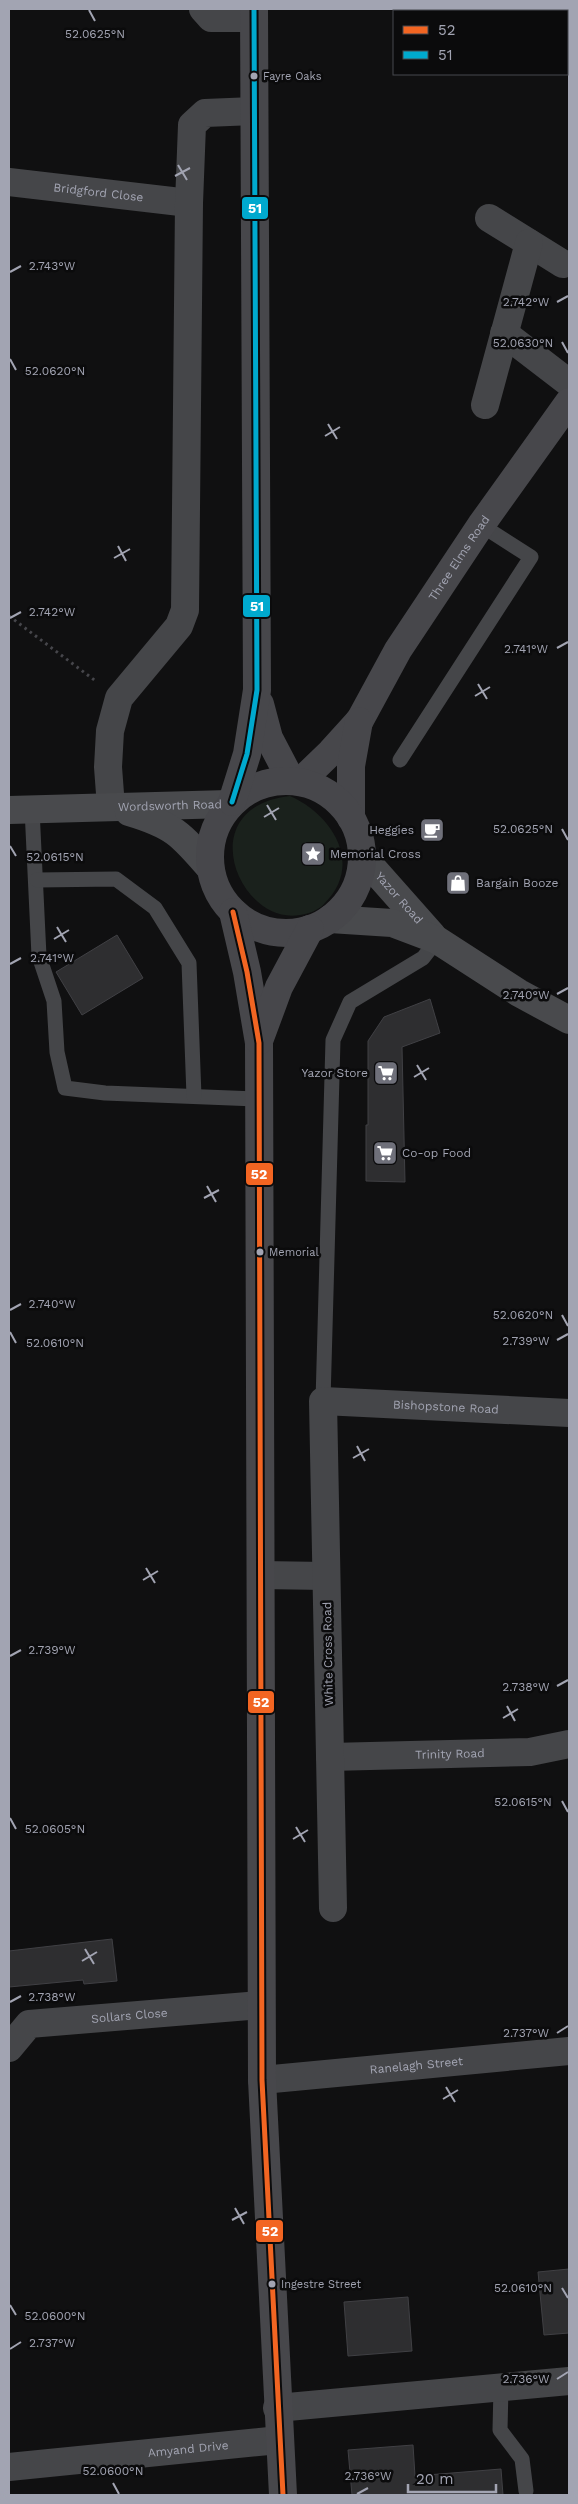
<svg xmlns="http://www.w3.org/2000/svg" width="578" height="2504" font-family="'Work Sans',sans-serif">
  <rect width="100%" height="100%" fill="#101011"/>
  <path fill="#1a211c" d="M290 796C333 815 364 865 324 904 319 910 308 914 300 915 239 926 190 807 290 796Z"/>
  <g fill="#2e2e30" stroke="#404044">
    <polygon points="117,935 143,978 82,1015 56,972"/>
    <polygon points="430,999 440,1033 402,1047 405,1182 366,1181 366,1125 368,1125 368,1041 384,1017"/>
    <polygon points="112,1939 117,1981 84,1984 83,1980 9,1987 9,1951"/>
    <polygon points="569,2269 569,2333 544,2335 538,2272"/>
    <polygon points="408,2297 412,2351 348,2356 344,2302"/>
    <polygon points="413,2445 415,2476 501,2469 503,2495 352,2495 348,2450"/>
  </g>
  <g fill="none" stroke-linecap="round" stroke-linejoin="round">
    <polyline stroke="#46464b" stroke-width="3" stroke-dasharray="2.5 4" stroke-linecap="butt" points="9,616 97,682"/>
    <g stroke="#454649" stroke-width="15">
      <polyline points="400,760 531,557 481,525"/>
      <polyline points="32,809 39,956 54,1001 57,1052 65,1088 105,1093 258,1099"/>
      <polyline points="37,880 116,879 155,908 189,963 194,1096"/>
      <polyline points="323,1401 333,1040 350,1002 423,958 437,940"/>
      <polyline points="501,2387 500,2430 522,2459 526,2491"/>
    </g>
    <g stroke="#454649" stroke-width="28">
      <polyline points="203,9 211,18 254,18"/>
      <path id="s1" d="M9 182 189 203"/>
      <polyline points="489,218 563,264"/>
      <polyline points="504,333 569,383"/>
      <polyline points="485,405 529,243"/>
      <polyline points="111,807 108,767 110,731 119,698 179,626 185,610 189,203 192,125 205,113 254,111"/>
      <polyline points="261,1575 326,1576"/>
      <path id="s2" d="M330 1757 530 1752 569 1744"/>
      <path id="s3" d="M333 1908 323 1401 569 1413"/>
      <path id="s4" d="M9 2048 29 2024 261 2005"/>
      <path id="s5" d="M262 2080 569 2051"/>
      <polyline points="277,2408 569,2381"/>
      <path id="s6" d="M9 2467 279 2440"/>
    </g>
    <g stroke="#494a4d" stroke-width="28">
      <path id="s7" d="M9 810 229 804"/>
      <path d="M129 812C173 825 181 834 210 868"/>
      <path id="s8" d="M362 856 432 935"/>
      <polyline points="330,919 392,923 437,940 519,993 569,1020"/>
    </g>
    <g stroke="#47474b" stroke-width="28">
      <path id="s9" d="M301 781 331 752 360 720 398 650 481 525 569 402"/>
      <polyline points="351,818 351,766 359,721"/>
    </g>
    <g stroke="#47474b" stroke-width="28">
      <polyline points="260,704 269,738 291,780"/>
      <circle cx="286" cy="857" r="76"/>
      <polyline points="232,802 247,754 257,690 254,9"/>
      <polyline points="233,912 247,972 259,1043 262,2080 283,2495"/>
      <polyline points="259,1041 279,987 310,929"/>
    </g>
    <defs>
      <polyline id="bus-1" points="233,912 247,972 259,1043 262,2080 283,2495"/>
      <polyline id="bus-2" points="232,802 247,754 257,690 254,9"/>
    </defs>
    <use href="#bus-1" stroke="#0b0b0c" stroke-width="9"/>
    <use href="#bus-2" stroke="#0b0b0c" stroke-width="9"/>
    <use href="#bus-1" stroke="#f26522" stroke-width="5"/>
    <use href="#bus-2" stroke="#00a9ce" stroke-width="5"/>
  </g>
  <path fill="none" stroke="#a2a4b2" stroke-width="2" d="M89 10 95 21M178 165 187 180M175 176 190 168M10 272 21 266M557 302 568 296M562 342 568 353M10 359 16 370M328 424 337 439M325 436 340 427M118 546 126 561M114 558 130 549M10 618 21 612M557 648 568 642M478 684 487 699M475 696 490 687M267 805 276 820M264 817 279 808M562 829 568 840M10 846 16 856M57 927 66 942M54 939 69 930M10 964 21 958M557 994 568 988M417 1065 426 1080M414 1077 429 1068M207 1186 216 1202M204 1198 219 1190M10 1310 21 1304M562 1315 568 1326M10 1332 16 1343M557 1340 568 1334M357 1446 365 1461M353 1458 369 1449M146 1568 155 1583M143 1580 158 1571M10 1656 21 1650M557 1686 568 1680M507 1706 515 1721M503 1718 518 1709M562 1801 568 1812M10 1818 16 1829M296 1827 305 1842M293 1839 308 1830M85 1949 94 1964M82 1961 97 1952M10 2002 21 1996M557 2033 568 2026M446 2087 455 2102M443 2099 458 2090M235 2208 244 2224M232 2220 247 2212M562 2288 568 2298M10 2305 16 2315M10 2349 21 2342M557 2379 568 2372M113 2483 119 2494M357 2494 368 2488"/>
  <defs>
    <symbol id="cafe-square" viewBox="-11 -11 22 22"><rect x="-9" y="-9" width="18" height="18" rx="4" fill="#6f707a" stroke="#0b0b0c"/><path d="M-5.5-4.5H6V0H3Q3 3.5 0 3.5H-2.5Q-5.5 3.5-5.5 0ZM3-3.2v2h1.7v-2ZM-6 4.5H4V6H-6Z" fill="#fff"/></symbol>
    <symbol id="sight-square" viewBox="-11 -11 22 22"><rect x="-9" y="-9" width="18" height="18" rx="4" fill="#6f707a" stroke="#0b0b0c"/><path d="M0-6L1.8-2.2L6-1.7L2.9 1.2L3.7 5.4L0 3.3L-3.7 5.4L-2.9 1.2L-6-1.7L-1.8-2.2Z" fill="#fff"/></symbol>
    <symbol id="shop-square" viewBox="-11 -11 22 22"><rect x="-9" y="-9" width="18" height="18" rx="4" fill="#6f707a" stroke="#0b0b0c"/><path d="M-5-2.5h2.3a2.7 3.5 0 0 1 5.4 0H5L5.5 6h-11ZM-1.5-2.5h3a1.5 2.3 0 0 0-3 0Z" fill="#fff"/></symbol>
    <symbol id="supermarket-square" viewBox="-11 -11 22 22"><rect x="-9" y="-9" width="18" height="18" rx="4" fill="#6f707a" stroke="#0b0b0c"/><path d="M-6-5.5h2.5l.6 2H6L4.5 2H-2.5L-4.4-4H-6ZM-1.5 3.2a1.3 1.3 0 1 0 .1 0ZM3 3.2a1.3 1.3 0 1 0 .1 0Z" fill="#fff"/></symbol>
  </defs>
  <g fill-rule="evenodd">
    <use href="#cafe-square" x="418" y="816" width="28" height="28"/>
    <use href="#sight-square" x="299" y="840" width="28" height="28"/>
    <use href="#shop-square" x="444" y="869" width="28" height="28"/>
    <use href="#supermarket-square" x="372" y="1059" width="28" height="28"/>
    <use href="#supermarket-square" x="371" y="1139" width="28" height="28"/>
  </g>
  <g fill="#a2a4b2" stroke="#0b0b0c" stroke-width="2">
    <circle cx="254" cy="76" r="4.5"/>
    <circle cx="260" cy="1252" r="4.5"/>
    <circle cx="272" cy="2284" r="4.5"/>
  </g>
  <g text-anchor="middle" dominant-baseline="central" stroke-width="5" stroke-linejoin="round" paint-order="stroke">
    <g font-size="11" fill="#a2a4b2" stroke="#0b0b0c" text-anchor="start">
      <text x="263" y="76">Fayre Oaks</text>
      <text x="269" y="1252">Memorial</text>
      <text x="281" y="2284">Ingestre Street</text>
    </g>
    <g font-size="12" fill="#a2a4b2" stroke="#0b0b0c">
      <text stroke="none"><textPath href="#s1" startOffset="90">Bridgford Close</textPath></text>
      <text stroke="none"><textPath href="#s9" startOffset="275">Three Elms Road</textPath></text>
      <text stroke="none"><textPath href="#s7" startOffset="161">Wordsworth Road</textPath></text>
      <text stroke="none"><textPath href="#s8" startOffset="56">Yazor Road</textPath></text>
      <text stroke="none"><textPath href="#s3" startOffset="630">Bishopstone Road</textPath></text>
      <text transform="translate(328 1654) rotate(-91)">White Cross Road</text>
      <text stroke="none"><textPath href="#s2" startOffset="120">Trinity Road</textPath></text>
      <text stroke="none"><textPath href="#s4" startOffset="132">Sollars Close</textPath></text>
      <text stroke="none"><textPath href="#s5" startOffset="155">Ranelagh Street</textPath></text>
      <text stroke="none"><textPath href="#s6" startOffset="180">Amyand Drive</textPath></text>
    </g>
    <g font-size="12" fill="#a2a4b2" stroke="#0b0b0c" text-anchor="start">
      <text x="414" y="830" text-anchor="end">Heggies</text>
      <text x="330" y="854">Memorial Cross</text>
      <text x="476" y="883">Bargain Booze</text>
      <text x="368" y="1073" text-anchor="end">Yazor Store</text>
      <text x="402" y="1153">Co-op Food</text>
    </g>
  </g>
  <g font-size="12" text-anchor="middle" fill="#a2a4b2" stroke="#0b0b0c" stroke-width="5" stroke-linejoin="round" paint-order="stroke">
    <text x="95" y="38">52.0625°N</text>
    <text x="52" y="270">2.743°W</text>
    <text x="526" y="306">2.742°W</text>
    <text x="523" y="347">52.0630°N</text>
    <text x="55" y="375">52.0620°N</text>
    <text x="52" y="616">2.742°W</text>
    <text x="526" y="653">2.741°W</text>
    <text x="523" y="833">52.0625°N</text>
    <text x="55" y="861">52.0615°N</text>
    <text x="52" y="962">2.741°W</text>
    <text x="526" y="999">2.740°W</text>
    <text x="52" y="1308">2.740°W</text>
    <text x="523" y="1319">52.0620°N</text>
    <text x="526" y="1345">2.739°W</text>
    <text x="55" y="1347">52.0610°N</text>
    <text x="52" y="1654">2.739°W</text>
    <text x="526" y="1691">2.738°W</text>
    <text x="523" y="1806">52.0615°N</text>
    <text x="55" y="1833">52.0605°N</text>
    <text x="52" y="2001">2.738°W</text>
    <text x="526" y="2037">2.737°W</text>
    <text x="523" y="2292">52.0610°N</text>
    <text x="55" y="2320">52.0600°N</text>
    <text x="52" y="2347">2.737°W</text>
    <text x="526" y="2383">2.736°W</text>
    <text x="113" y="2475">52.0600°N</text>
    <text x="368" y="2480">2.736°W</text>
  </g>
  <g stroke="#0b0b0c" stroke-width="2">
    <rect x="241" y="196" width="28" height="24" rx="5" fill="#00a9ce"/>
    <rect x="242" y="594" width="29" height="24" rx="5" fill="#00a9ce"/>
    <rect x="245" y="1162" width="29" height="24" rx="5" fill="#f26522"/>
    <rect x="247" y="1690" width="28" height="24" rx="5" fill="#f26522"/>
    <rect x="255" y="2219" width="29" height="24" rx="5" fill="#f26522"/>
  </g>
  <g font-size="14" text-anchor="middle" font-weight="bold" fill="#fff">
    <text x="255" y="213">51</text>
    <text x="257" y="611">51</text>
    <text x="259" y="1179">52</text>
    <text x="261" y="1707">52</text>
    <text x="270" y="2236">52</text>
  </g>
  <rect width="578" height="2504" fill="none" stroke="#a2a4b2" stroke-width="20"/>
  <rect x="393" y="10" width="175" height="65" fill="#0b0b0c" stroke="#47484e"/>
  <rect x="403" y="26" width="25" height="8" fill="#f26522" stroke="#47484e"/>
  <text x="438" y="35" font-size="15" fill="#a2a4b2">52</text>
  <rect x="403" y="51" width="25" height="8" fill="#00a9ce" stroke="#47484e"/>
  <text x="438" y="60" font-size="15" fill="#a2a4b2">51</text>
  <path d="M408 2484v8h88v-8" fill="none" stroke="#a2a4b2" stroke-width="2.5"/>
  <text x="416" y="2484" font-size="15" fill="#a2a4b2" stroke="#0b0b0c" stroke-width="4" paint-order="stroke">20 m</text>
</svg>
